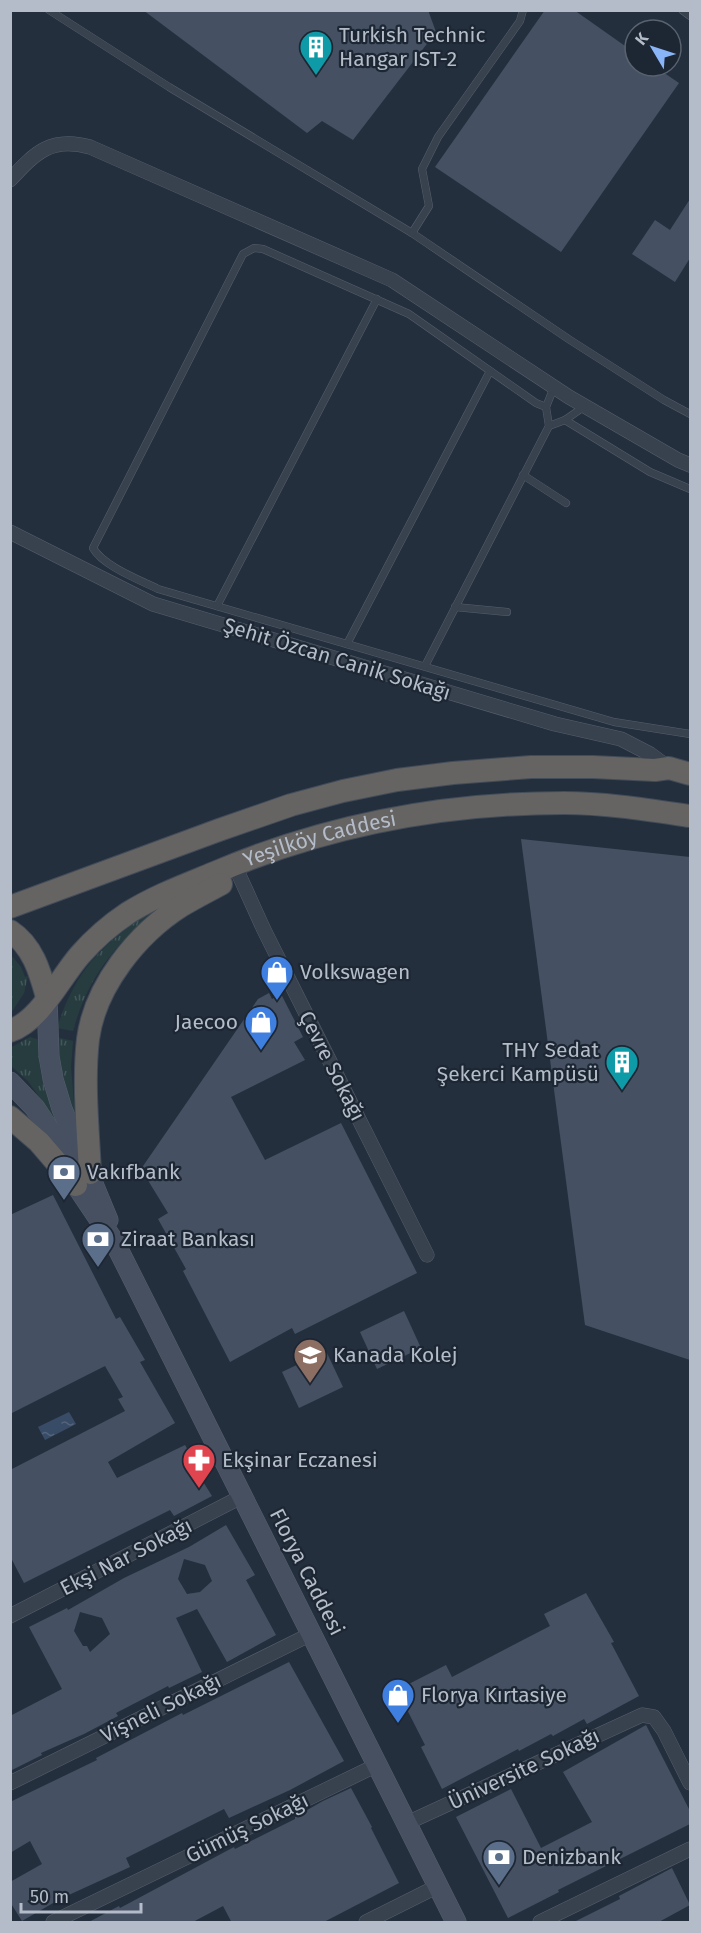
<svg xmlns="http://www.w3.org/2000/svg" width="701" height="1933" font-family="'Fira Sans',sans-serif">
  <defs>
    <pattern id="grass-tufts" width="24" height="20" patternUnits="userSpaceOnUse" patternTransform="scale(1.5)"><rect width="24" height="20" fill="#263c3f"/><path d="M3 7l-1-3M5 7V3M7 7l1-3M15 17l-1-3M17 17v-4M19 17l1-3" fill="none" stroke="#435659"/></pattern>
    <pattern id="water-ripples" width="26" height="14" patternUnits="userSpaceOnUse" patternTransform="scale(1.5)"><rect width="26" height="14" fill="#394c67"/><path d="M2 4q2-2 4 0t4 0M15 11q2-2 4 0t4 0" fill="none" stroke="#53647b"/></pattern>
  </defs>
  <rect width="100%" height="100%" fill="#242f3e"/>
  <g fill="url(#grass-tufts)">
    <path d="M144 916 148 917C109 952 87 981 73 1031L57 1028C75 973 97 949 144 916Z"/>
    <polygon points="11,955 21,967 25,977 28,976 24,993 11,1013"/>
    <path d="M30 1037 40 1040C36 1072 48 1100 62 1129L28 1081 11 1066 10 1048Z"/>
    <polygon points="56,1037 73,1041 71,1067 75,1115 60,1085"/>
  </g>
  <polygon fill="url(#water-ripples)" points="69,1412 76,1424 45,1440 38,1427"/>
  <g fill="#455162" fill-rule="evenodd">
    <polygon points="143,10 428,10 436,32 353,140 322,121 307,133"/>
    <polygon points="545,10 574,10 635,53 635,66 654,66 679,83 561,252 435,167"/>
    <polygon points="690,199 690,258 675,282 632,254 655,220 670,230"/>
    <polygon points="521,839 690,857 690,1360 585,1325"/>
    <polygon points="269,993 272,999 281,994 303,1037 294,1042 305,1060 231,1097 265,1160 341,1123 417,1273 295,1334 292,1328 230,1362 183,1271 186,1269 158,1219 168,1213 141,1169 258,999"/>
    <polygon points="53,1195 116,1319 120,1317 145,1360 140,1362 175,1423 108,1462 117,1478 185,1445 202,1474 202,1480 212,1496 174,1516 170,1510 24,1583 10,1556 10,1470 125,1411 118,1399 123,1397 105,1366 10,1414 10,1215"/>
    <polygon points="404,1311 421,1348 377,1369 360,1332"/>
    <polygon points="326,1351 343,1387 299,1408 282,1372"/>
    <path d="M226 1525 255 1575 246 1580 276 1635 227 1662 197 1609 176 1618 202 1672 169 1688 168 1686 116 1713 118 1716 84 1734 41 1753 42 1755 10 1771V1716L62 1689 29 1627 67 1608 68 1610 124 1578 189 1547ZM184 1559 205 1565 212 1581 200 1592 187 1594 178 1579ZM80 1612 102 1618 110 1634 90 1652 87 1646H83L74 1631Z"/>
    <polygon points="586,1593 614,1642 611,1643 639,1696 587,1724 584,1719 553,1736 551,1734 519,1751 518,1749 442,1789 421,1747 425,1745 397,1690 446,1665 452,1677 550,1626 544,1614"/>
    <polygon points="289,1662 344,1761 290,1790 229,1818 224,1809 126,1858 130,1867 60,1899 22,1921 10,1902 10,1882 42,1864 30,1841 10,1853 10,1802 97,1760 96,1758 182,1713 183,1715"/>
    <polygon points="646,1725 690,1811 690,1824 558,1890 559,1892 508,1918 456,1817 511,1789 541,1848 592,1822 563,1772"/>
    <polygon points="351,1788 372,1827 371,1828 399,1883 322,1923 232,1923 223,1906 191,1923 87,1923 119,1906 120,1908 234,1847 235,1849 295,1819 295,1817 323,1801"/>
    <polygon points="672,1868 690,1905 657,1923 572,1923 620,1899 619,1896"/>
  </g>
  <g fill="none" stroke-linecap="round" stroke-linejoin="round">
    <defs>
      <g id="service">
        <polyline points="49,10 169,87 412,233 570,340 664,400 690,414"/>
        <polyline points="682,10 690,16"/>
        <polyline points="412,233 429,206 422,169 438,137 520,21 523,10"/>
        <path d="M546 407 536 403 409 314 263 249 254 248 243 254 93 548C103 566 140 580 158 589L614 722 690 734"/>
        <polyline points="565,420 650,472 690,489"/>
        <polyline points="549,426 565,420 585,406"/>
        <polyline points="523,475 566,503"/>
        <polyline points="217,606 377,299"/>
        <polyline points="455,607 507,612"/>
        <polyline points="347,644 490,371"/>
        <polyline points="425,666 549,426 546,407 554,387"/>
      </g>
      <g id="minor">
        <path d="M10 180C35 153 51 136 90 147L392 280 569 397 678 460 690 465"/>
        <polyline points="10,532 153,604 555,724 621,739 650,754 669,768"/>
        <polyline points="239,875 264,930 427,1255"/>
        <polyline points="10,1616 241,1497"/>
        <polyline points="10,1783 311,1634"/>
        <polyline points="407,1823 642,1715 654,1717 664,1731 690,1783"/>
        <polyline points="53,1922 377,1765"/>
        <polyline points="366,1922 438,1886"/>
        <polyline points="540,1922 690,1849"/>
      </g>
      <g id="secondary">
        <polyline points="47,997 49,1056 53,1079 62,1109 108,1220"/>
        <polyline points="10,1082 35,1108 56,1140 70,1168 76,1185 115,1243 456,1922"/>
      </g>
      <g id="trunk">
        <polyline points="10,907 219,830 291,805 343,791 397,780 453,773 531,767 593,767 655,770 669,768 690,774"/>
        <path d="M10 931C33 946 40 972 47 997"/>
        <path id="s1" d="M10 1031C41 1020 59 979 80 955 94 939 110 925 128 913 155 896 185 885 214 873 324 826 444 803 564 803 606 803 649 810 690 816"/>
        <polyline points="10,1117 39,1142 76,1185"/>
        <path d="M90 1173C88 1129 83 1082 88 1039 95 986 137 934 181 906 194 898 208 891 221 884"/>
      </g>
    </defs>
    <use href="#service" stroke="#565f6c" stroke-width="8"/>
    <use href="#minor" stroke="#565f6c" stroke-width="15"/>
    <use href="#secondary" stroke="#565f6c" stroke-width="21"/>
    <use href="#trunk" stroke="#434c59" stroke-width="24"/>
    <use href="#service" stroke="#38414e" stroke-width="7"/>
    <use href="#minor" stroke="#38414e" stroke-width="14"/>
    <use href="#secondary" stroke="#465061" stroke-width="20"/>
    <use href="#trunk" stroke="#656462" stroke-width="22"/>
  </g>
  <defs>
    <symbol id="building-pin" viewBox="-11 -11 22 30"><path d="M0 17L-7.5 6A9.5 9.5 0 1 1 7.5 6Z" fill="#0f9aa8" stroke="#1d2633"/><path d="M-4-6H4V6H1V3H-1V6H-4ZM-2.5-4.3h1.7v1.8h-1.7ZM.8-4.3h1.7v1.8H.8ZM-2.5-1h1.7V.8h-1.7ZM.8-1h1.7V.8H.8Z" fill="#fff"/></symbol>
    <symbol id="shop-pin" viewBox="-11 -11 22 30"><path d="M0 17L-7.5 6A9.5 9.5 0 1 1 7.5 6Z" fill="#3f7fe0" stroke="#1d2633"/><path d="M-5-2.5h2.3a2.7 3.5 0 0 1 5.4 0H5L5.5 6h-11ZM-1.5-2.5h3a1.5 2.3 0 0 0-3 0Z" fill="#fff"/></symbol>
    <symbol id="bank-pin" viewBox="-11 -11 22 30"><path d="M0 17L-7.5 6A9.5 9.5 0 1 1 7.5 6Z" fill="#5c6f8a" stroke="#1d2633"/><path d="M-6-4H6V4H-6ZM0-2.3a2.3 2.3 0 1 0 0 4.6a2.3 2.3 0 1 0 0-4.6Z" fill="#fff"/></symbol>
    <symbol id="school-pin" viewBox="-11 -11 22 30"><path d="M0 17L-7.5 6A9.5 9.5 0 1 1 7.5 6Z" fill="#8d6e63" stroke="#1d2633"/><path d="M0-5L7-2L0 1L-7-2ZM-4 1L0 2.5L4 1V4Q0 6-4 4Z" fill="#fff"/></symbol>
    <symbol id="pharmacy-pin" viewBox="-11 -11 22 30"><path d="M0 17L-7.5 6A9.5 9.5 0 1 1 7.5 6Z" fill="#e0444e" stroke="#1d2633"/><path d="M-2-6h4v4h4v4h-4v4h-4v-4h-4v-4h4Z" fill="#fff"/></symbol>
  </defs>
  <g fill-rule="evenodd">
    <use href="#building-pin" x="297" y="28" width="38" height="52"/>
    <use href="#shop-pin" x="258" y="953" width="38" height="52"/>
    <use href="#shop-pin" x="242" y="1003" width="38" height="52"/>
    <use href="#building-pin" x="603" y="1043" width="38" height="52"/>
    <use href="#bank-pin" x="45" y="1153" width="38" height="52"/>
    <use href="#bank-pin" x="79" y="1220" width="38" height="52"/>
    <use href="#school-pin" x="291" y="1336" width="38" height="52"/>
    <use href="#pharmacy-pin" x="180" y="1441" width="38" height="52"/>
    <use href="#shop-pin" x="379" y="1676" width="38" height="52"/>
    <use href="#bank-pin" x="480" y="1838" width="38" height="52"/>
  </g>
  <g text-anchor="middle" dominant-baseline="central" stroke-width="4.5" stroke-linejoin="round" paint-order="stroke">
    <g font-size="21" fill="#b4bcc9" stroke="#1d2633" text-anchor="start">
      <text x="339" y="35">Turkish Technic<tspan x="339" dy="24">Hangar IST-2</tspan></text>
      <text x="300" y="972">Volkswagen</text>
      <text x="238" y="1022" text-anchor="end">Jaecoo</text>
      <text x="599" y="1050" text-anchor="end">THY Sedat<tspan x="599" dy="24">Şekerci Kampüsü</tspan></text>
      <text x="87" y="1172">Vakıfbank</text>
      <text x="121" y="1239">Ziraat Bankası</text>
      <text x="333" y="1355">Kanada Kolej</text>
      <text x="222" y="1460">Ekşinar Eczanesi</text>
      <text x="421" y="1695">Florya Kırtasiye</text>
      <text x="522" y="1857">Denizbank</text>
    </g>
    <g font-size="21" fill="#b4bcc9" stroke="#1d2633">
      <text transform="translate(337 659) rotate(17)">Şehit Özcan Canik Sokağı</text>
      <text stroke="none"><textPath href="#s1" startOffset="375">Yeşilköy Caddesi</textPath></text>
      <text transform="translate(332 1066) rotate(63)">Çevre Sokağı</text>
      <text transform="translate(126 1557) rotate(-27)">Ekşi Nar Sokağı</text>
      <text transform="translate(307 1572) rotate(63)">Florya Caddesi</text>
      <text transform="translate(161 1708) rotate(-26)">Vişneli Sokağı</text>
      <text transform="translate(524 1769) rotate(-25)">Üniversite Sokağı</text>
      <text transform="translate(247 1828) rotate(-26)">Gümüş Sokağı</text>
    </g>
  </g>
  <rect width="701" height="1933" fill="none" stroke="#b4bcc9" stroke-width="24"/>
  <g transform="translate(653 48) rotate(309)"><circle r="28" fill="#1d2633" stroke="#59626f" stroke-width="1.5"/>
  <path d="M0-4.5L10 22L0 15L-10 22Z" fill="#8ab4f8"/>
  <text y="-9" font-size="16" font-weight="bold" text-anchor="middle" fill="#b4bcc9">K</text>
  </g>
  <path d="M21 1903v9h120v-9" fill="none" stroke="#b4bcc9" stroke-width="3"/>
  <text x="30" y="1903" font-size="18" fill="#b4bcc9" stroke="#1d2633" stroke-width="4.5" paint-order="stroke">50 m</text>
</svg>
